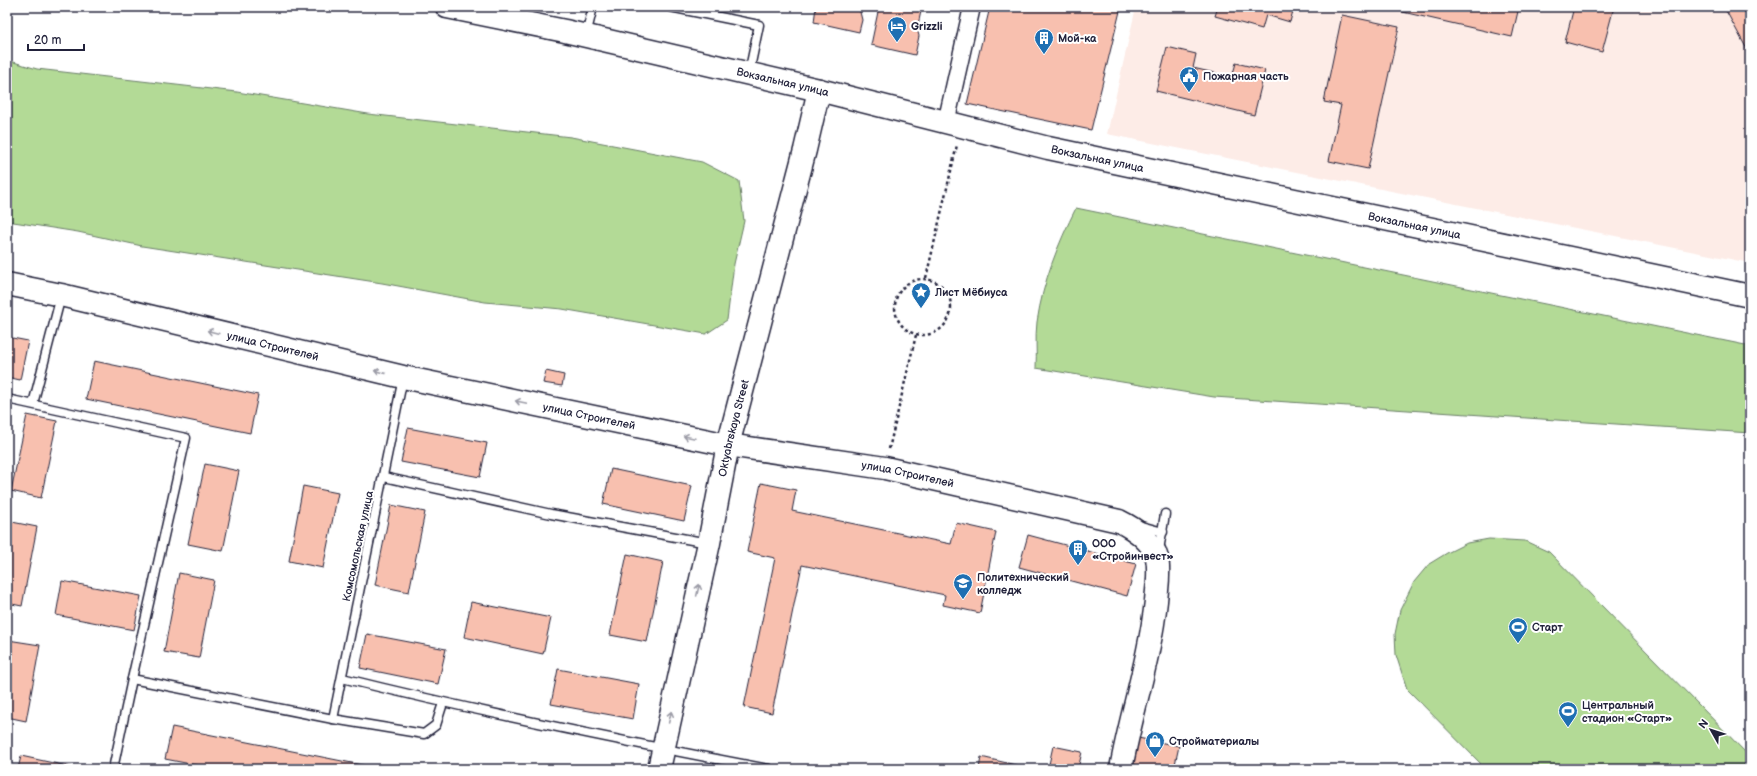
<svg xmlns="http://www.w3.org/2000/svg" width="1757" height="776" font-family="'Balsamiq Sans',sans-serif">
  <rect width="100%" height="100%" fill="#fff"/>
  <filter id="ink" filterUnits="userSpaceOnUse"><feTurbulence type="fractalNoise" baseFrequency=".025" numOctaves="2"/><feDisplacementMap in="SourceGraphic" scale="8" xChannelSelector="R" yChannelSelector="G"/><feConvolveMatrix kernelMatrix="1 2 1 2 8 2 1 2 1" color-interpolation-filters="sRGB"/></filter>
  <g filter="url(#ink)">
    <polygon fill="#fdece7" points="1136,7 1750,7 1750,263 1107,134"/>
    <g fill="#b3da96" stroke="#6a7e68">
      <polygon points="7,60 37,69 237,92 368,114 571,137 702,162 739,181 744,221 734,264 727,320 706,334 562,309 485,302 382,283 142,246 78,232 7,221"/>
      <path d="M1076 208 1750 346V433L1214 397 1036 368C1037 353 1035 337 1037 322 1043 281 1058 244 1076 208Z"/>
      <polygon points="1489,539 1525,541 1549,552 1750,757 1750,769 1486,769 1407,689 1396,655 1395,634 1400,610 1414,582 1429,564 1447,553 1467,543"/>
    </g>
    <g fill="#f8c0af" stroke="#22223b">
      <polygon points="816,7 861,7 860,12 862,20 859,32 814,22"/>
      <polygon points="879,7 922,7 917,29 919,36 915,55 871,45"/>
      <polygon points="990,7 1121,7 1091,130 967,104"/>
      <polygon points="1218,7 1294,7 1290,22 1266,15 1262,29 1215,16"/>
      <polygon points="1395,7 1519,7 1512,37 1394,10"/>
      <polygon points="1574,7 1614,7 1602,52 1565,42"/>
      <polygon points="1724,7 1750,7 1750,52 1749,53"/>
      <polygon points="1342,15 1399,27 1368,169 1329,161 1341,105 1324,102"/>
      <polygon points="1167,47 1196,54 1193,68 1232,77 1236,63 1265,70 1254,115 1156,91"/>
      <polygon points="7,337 28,341 20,380 7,377"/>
      <polygon points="94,361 258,395 250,433 86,399"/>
      <polygon points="546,371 564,375 562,386 543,383"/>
      <polygon points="27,415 57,421 41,498 11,491"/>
      <polygon points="408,428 487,443 480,477 401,462"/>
      <polygon points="205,464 239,471 223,551 188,544"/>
      <polygon points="611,469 692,486 684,521 603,504"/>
      <polygon points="761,483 796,490 792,511 951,544 956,523 996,532 980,613 943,605 945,595 802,565 772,713 744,707 775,558 747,552"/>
      <polygon points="303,486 338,493 323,568 289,561"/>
      <polygon points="391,505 425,512 409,592 375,585"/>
      <polygon points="7,521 37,527 22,606 7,603"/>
      <polygon points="1028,535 1136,564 1127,596 1019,567"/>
      <polygon points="627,554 663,562 647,642 610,635"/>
      <polygon points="179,573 214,580 199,658 164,652"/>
      <polygon points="62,581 141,596 134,630 56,615"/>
      <polygon points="471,602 551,618 543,654 464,637"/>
      <polygon points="367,634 446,649 438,684 360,668"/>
      <polygon points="8,640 40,645 26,721 7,717"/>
      <polygon points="558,669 639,684 633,719 551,704"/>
      <polygon points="172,727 382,769 216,769 165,759"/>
      <polygon points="1138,738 1179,746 1174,769 1131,769"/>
      <polygon points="1053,746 1082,752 1078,769 1048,769"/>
      <polygon points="21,756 81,769 18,769"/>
      <polygon points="981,757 1033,769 979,769"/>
    </g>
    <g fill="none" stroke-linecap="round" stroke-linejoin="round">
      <defs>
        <g id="lane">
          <polyline points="670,7 759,25 749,73"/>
          <polyline points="586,35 593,7"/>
          <polyline points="7,399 186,438 132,679 113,769"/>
          <polyline points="33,404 61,296"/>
          <polyline points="384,477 551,514 708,543"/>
          <polyline points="1141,526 1163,532"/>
          <polyline points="1159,550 1165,514"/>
          <path d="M342 678C483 713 625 742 769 769"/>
          <polyline points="132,679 333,719 424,734 436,725 443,703"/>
          <polyline points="333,719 403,378"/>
        </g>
        <polyline id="street" points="946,123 972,7"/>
        <g id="secondary">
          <path id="s1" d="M447 7 565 31 819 90 1048 148 1750 296"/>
          <path id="s2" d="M7 284 61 295 403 377 728 445 885 468 1119 521C1135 529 1152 540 1157 558 1160 572 1157 588 1156 601 1150 658 1131 713 1121 769"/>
          <path id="s3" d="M659 769 709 543 728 445 805 150 819 90"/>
        </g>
      </defs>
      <use href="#lane" stroke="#22223b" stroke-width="11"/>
      <use href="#street" stroke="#22223b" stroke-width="19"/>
      <use href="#secondary" stroke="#22223b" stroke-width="25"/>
      <g stroke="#22223b" stroke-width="2.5" stroke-dasharray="3 3" stroke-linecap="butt">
        <polyline points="926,278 957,145"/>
        <circle cx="923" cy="307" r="28"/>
        <polyline points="889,449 916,335"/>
      </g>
      <use href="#lane" stroke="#fff" stroke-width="8"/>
      <use href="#street" stroke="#fff" stroke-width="16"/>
      <use href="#secondary" stroke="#fff" stroke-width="22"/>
    </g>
    <defs><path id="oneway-shaft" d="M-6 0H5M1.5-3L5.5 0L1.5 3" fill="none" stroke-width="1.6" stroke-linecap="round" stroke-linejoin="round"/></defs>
    <g stroke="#9c9ca7">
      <use href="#oneway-shaft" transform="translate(213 332) rotate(-166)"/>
      <use href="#oneway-shaft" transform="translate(380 372) rotate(-166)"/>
      <use href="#oneway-shaft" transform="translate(521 402) rotate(-168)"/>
      <use href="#oneway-shaft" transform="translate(689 437) rotate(-168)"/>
      <use href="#oneway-shaft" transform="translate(698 590) rotate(-77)"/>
      <use href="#oneway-shaft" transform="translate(670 717) rotate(-77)"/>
    </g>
  </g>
  <defs>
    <symbol id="hotel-pin" viewBox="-11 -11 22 30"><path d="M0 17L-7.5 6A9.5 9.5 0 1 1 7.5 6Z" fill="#1f6fb2" stroke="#fff"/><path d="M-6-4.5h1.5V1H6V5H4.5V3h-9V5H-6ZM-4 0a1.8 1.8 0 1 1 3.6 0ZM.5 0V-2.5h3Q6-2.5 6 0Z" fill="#fff"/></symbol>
    <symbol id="building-pin" viewBox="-11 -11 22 30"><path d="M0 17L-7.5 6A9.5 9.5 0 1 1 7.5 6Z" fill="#1f6fb2" stroke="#fff"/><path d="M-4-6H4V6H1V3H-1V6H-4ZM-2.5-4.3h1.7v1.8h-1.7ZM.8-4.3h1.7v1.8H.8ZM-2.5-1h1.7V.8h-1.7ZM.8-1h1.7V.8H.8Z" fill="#fff"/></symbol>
    <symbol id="civic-pin" viewBox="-11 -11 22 30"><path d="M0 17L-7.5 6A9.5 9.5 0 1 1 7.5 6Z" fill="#1f6fb2" stroke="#fff"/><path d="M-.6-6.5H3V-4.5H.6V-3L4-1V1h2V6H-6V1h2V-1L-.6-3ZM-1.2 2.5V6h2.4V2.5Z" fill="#fff"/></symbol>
    <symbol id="sight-pin" viewBox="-11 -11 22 30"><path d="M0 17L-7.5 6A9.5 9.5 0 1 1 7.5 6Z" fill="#1f6fb2" stroke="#fff"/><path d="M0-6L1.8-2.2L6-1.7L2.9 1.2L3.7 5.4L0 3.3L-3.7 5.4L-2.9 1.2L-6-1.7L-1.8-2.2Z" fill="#fff"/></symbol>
    <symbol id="university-pin" viewBox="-11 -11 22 30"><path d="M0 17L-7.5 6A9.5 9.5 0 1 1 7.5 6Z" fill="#1f6fb2" stroke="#fff"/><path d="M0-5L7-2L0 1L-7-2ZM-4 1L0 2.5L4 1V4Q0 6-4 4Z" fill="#fff"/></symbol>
    <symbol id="stadium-pin" viewBox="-11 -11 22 30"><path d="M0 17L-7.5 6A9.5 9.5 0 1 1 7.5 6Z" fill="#1f6fb2" stroke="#fff"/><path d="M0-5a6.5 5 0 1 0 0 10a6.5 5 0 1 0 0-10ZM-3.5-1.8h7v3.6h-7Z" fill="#fff"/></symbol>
    <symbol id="shop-pin" viewBox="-11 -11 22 30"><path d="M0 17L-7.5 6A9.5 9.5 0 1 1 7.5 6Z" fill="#1f6fb2" stroke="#fff"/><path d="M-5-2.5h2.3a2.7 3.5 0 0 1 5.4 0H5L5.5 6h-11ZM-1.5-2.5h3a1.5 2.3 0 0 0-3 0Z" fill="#fff"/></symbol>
  </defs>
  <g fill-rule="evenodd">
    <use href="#hotel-pin" x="886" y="15" width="22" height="30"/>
    <use href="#building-pin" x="1033" y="27" width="22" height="30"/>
    <use href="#civic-pin" x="1178" y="65" width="22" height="30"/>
    <use href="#sight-pin" x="910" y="281" width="22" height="30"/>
    <use href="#building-pin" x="1067" y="538" width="22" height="30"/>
    <use href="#university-pin" x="952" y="572" width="22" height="30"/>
    <use href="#stadium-pin" x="1507" y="616" width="22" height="30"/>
    <use href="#stadium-pin" x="1557" y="700" width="22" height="30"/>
    <use href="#shop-pin" x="1144" y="730" width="22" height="30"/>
  </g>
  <g text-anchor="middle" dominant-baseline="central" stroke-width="4" stroke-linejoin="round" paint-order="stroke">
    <g font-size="11" font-weight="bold" fill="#22223b" stroke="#fff" text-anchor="start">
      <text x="911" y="26">Grizzli</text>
      <text x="1058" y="38">Мой-ка</text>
      <text x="1203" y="76">Пожарная часть</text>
      <text x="935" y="292">Лист Мёбиуса</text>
      <text x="1092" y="543">ООО<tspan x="1092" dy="13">«Стройинвест»</tspan></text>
      <text x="977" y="577">Политехнический<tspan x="977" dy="13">колледж</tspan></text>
      <text x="1532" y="627">Старт</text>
      <text x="1582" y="705">Центральный<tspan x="1582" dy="13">стадион «Старт»</tspan></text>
      <text x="1169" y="741">Стройматериалы</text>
    </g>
    <g font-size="11" fill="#22223b" stroke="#fff">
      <text stroke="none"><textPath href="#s1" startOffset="344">Вокзальная улица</textPath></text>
      <text stroke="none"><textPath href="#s1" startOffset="668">Вокзальная улица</textPath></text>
      <text stroke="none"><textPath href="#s1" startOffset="992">Вокзальная улица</textPath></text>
      <text stroke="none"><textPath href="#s2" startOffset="273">улица Строителей</textPath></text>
      <text stroke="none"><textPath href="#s2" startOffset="597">улица Строителей</textPath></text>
      <text stroke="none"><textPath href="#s3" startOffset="349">Oktyabrskaya Street</textPath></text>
      <text stroke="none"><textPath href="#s2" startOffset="921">улица Строителей</textPath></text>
      <text transform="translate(358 546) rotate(-78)">Комсомольская улица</text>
    </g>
  </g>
  <rect width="1757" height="776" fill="none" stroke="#fff" stroke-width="24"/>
  <rect x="12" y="12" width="1733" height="752" fill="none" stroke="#22223b" stroke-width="1.5" filter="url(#ink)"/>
  <g transform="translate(1711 730) rotate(309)" stroke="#ffffff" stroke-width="3" paint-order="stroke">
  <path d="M0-3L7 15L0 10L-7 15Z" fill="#22223b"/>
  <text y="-6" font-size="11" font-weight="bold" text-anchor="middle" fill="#22223b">N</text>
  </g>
  <path d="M28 44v6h56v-6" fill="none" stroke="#22223b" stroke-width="2"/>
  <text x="34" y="44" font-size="12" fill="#22223b" stroke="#ffffff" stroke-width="3" paint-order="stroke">20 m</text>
</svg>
